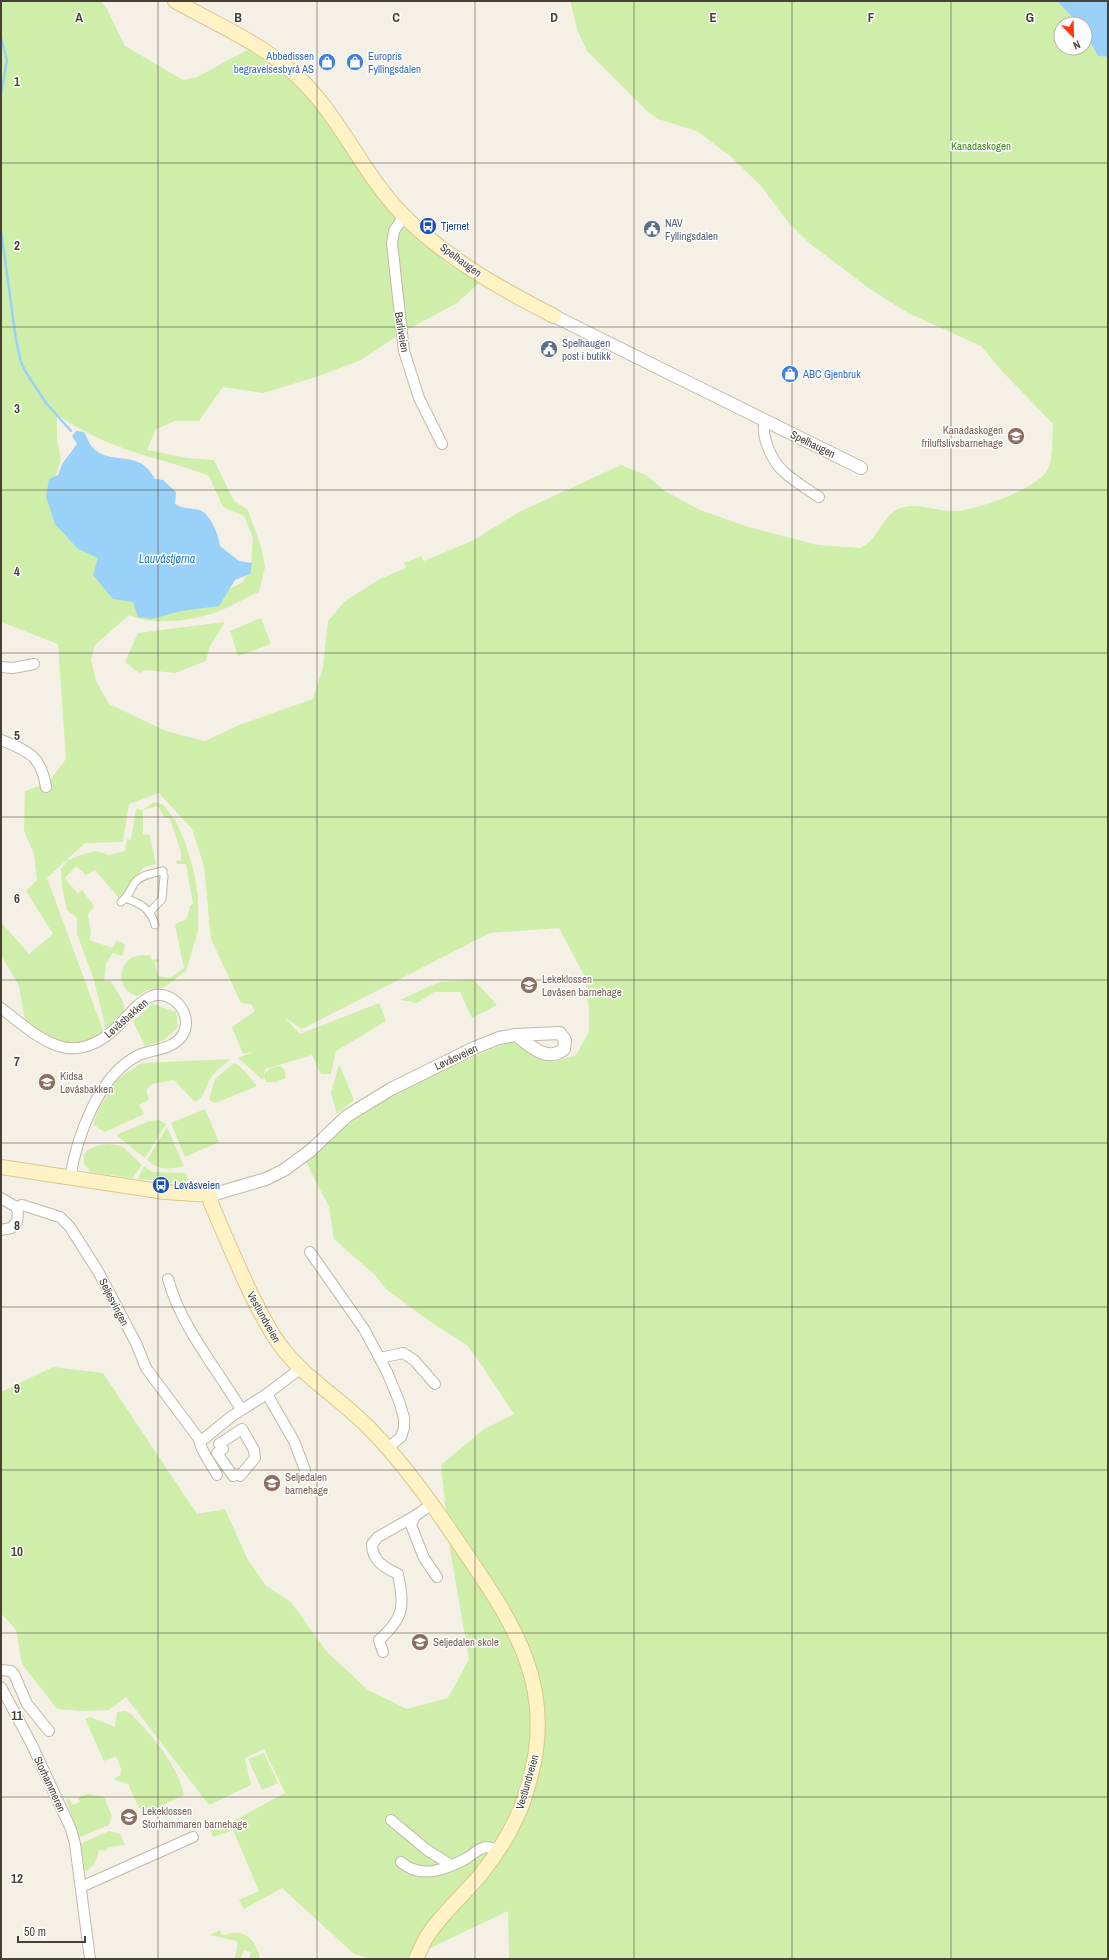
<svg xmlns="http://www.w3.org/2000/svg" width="1109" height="1960" font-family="'Archivo Narrow',sans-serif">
  <rect width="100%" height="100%" fill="#f4f0e5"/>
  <g fill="#ceeea9" fill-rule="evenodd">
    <path d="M1 1H101L107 9 125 46 183 80 197 77 247 50 299 79 393 209 448 264 480 282 457 303 405 331 361 360 316 377 263 393 223 387 199 421H175L156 429 147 450 187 458 214 460 234 501 248 510 261 547 265 567 259 592C244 598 229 608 214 613 188 621 154 626 129 615L95 645 91 659 96 681 109 704 166 731 205 741 239 725 313 699 323 667 328 621 345 601 380 579 406 568 404 563 421 556 424 561 474 540 517 513 621 465 646 475 665 491 700 510 745 526 817 545 861 548C864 545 869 543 872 539 880 529 886 515 898 509 917 501 936 512 955 511 978 510 1033 490 1046 472 1054 460 1052 438 1053 424L1002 371 981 346 908 313 870 289 808 242 788 222 761 186 730 156 697 131 658 119 647 111 587 51 578 32 570 1H1057L1079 24H1061V48H1085V33L1098 56 1108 57V1959H509L508 1911 407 1959H373L354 1954 282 1888 244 1909 239 1900 259 1891 233 1830 213 1837 210 1829 239 1818 285 1793 264 1749 245 1758 251 1785 209 1805 126 1697 109 1710 83 1711 57 1709 22 1664 16 1630 1 1613V1392L53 1367 103 1373 197 1514 225 1509 247 1558 266 1586 291 1602 327 1652 368 1690 407 1709 448 1698 469 1659 450 1549 441 1465 484 1429 514 1414 483 1367 467 1345 435 1325 387 1290 374 1274 334 1239 329 1207 306 1162C319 1151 331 1138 344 1128 394 1089 454 1065 511 1041L554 1062 576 1055 589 1032V1011L585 977 559 928 490 933 302 1029 284 1017 300 1034 379 1003 386 1021 336 1051 331 1074H321L312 1055 265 1069 264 1074 271 1068 280 1066 284 1069 286 1078 276 1082H266L264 1075 263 1080 238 1058 256 1051 243 1054 232 1027 255 1011 251 1004 241 1003 211 939 204 866 192 829 159 793 129 804 123 842 85 843 47 878 104 1033 70 1048 39 1031 31 1023 25 1020 19 986 1 955V922L29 954 53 934 26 891 37 880 34 854 24 831 25 791 48 783 66 759 58 644 1 622ZM57 415C75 426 93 437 112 444 144 457 177 463 209 476L223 507 244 516 253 538 251 568 243 582 192 608 49 494 61 460 57 438Z"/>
    <polygon points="261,618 271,644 238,656 230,631"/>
    <polygon points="225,622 209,648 206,661 175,673 146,670 139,673 125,662 138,633"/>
    <path d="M154 802 164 805 176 822 185 842 194 872 198 897V931L186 971 164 987 148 990 137 996C119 992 116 968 131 958 134 956 140 955 144 955V956L150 955 152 960 159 959V961L155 963 158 976 170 978 184 968 175 924 187 919 190 906 193 904 186 864H177L176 861 181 860V852L170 819 164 817 158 806 143 810V834L150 835 152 845H150L152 846 156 864 143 868 119 898 95 870 86 875 76 866 65 878 78 894 82 890 94 906 88 914 91 933 89 940 113 948 116 941 122 942 125 945 123 955 121 956 113 953 106 963 104 981H111L123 1002 125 1012 116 1022 106 1029 93 977 77 934V918L67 910 62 887 61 869 68 860 83 854 96 851 109 855 125 851 127 839 131 840 136 809 143 810Z"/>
    <polygon points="474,980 497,1005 472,1018 460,992 434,992 417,1003 400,1000 439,982"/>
    <polygon points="153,1004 176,1012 178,1027 164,1040 145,1046 133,1021"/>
    <path d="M231 1059C224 1065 215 1071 210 1079 205 1088 205 1097 195 1102L174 1080 152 1084 146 1090 149 1100 139 1105 144 1114 105 1132 93 1125 98 1110 117 1079 142 1063Z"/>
    <polygon points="234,1063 241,1067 257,1086 215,1103 209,1100 215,1079"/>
    <polygon points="339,1064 354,1100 337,1114 331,1093"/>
    <polygon points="205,1109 219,1142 185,1157 171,1123"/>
    <polygon points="159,1120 166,1124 145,1158 116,1135 149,1121"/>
    <path d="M167 1127 184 1166C169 1170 159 1170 147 1160Z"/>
    <path d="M108 1144 122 1146 142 1165 132 1178 91 1172 84 1163V1154C90 1147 99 1145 108 1144Z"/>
    <polygon points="144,1166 152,1172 186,1173 189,1185 138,1179"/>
    <path d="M125 1711 131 1714C154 1738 176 1762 184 1795L147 1813 139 1808 128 1784 113 1779 121 1775 120 1772 122 1771 116 1756 104 1761 85 1719 90 1717 115 1727 117 1712Z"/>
    <polygon points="264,1753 278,1783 262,1790 248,1759"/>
    <polygon points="88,1794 104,1797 112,1816 109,1825 80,1837 78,1835 66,1800 69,1799 73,1805 80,1802 78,1798"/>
    <polygon points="109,1831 120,1834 125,1845 108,1847 106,1851 99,1850 95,1863 87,1871 85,1870 80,1845 82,1843"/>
    <path d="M220 1930 222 1935C227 1935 233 1932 238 1933 251 1934 258 1948 260 1959H249L251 1952 244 1950 240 1959H234L237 1949V1941L210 1935Z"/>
  </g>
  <g fill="#9ad1f8">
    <polygon points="1057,1 1108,1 1108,57 1098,56 1085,33 1085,24 1079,24"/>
    <path d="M76 431 84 432C87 437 89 444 93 448 112 467 138 447 155 479L163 480 176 492 175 504C183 509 191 508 200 510 210 514 219 535 220 546L239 561 252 563 250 574 235 580 219 606 181 611 152 619 138 617 133 602 113 599 93 575 98 558 78 549 55 524 46 497 49 479 58 475 62 464 77 444 72 436Z"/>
  </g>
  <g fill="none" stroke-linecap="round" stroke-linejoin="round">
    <g stroke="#9ad1f8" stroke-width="2.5">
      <polyline points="1,38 7,60 1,94"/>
      <polyline points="1,230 16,340 21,362 25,371 46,403 71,431"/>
    </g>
    <defs>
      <g id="pedestrian">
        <path d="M125 898C140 903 151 909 155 925"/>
        <path d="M121 902C128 897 130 890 134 884 139 875 154 873 163 871"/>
        <polyline points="149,913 162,899 164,876"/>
      </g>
      <g id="minor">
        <polyline points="404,216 394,231 392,243 404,351 419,398 442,444"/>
        <path d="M765 420C760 435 772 461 783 471 793 481 807 489 819 497"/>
        <polyline points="1,667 13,668 34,664"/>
        <path d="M1 740C28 751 41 755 46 787"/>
        <path d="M1 1008C41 1039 72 1071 118 1026 128 1016 139 1001 152 996 174 989 195 1017 182 1036 172 1050 153 1049 139 1055 99 1074 77 1136 70 1178"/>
        <polyline points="1,1198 16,1207 22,1205 60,1217 70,1227 99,1273 136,1343 146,1368 199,1439 202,1449 217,1475"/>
        <polyline points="1,1230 11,1228 17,1222 18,1212 16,1207"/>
        <polyline points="310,1252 364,1329 387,1372 399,1401 404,1418 404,1428 401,1437 388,1448"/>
        <path d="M168 1279C181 1326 214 1365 239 1406L243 1409"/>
        <polyline points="380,1358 403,1353 414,1360 435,1384"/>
        <polyline points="267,1394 294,1441 305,1470"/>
        <polygon points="242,1429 254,1450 255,1458 240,1476 238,1474 233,1476 217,1453 223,1449 219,1444"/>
        <polyline points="200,1442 232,1416 267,1394 301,1368"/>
        <polyline points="432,1504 415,1516 411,1525 424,1558 437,1577"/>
        <path d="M383 1652 379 1640C405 1617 404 1606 398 1574 385 1568 372 1561 372 1544L378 1537 415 1516"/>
        <polyline points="1,1670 11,1671 14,1674 27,1704 49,1731"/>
        <polyline points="1,1687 31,1743 71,1829 75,1844 90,1959"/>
        <polyline points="391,1820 427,1850 451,1865"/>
        <path d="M401 1862C421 1880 447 1869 467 1858 473 1854 479 1848 486 1847 490 1847 494 1849 498 1850"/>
        <polyline points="81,1887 193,1837"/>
      </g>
      <g id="tertiary">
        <polyline points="554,316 861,468"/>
        <path d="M211 1195 266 1179 284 1170 310 1151 347 1116 391 1089 474 1048 499 1038 516 1035 560 1033 565 1040 564 1049C548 1063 530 1046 516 1035"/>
      </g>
      <g id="secondary">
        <path d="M175 1C216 24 261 43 296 75 340 115 362 174 404 216 446 258 501 289 554 316"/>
        <path d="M1 1167 165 1192 211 1195V1203C224 1234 237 1264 251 1294 260 1311 268 1329 280 1345 304 1378 344 1401 372 1431 405 1465 434 1506 460 1545 512 1621 558 1686 529 1782 526 1792 524 1803 519 1812 510 1833 496 1856 481 1874 465 1894 442 1913 428 1935 423 1942 420 1951 416 1959"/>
      </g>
    </defs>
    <use href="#pedestrian" stroke="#c1b8a6" stroke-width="9"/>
    <use href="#minor" stroke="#c1b8a6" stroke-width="12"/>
    <use href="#tertiary" stroke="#c1b8a6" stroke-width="14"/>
    <use href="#secondary" stroke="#d9c78f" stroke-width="16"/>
    <use href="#pedestrian" stroke="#fff" stroke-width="7"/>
    <use href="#minor" stroke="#fff" stroke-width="10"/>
    <use href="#tertiary" stroke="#fff" stroke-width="12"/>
    <use href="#secondary" stroke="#fff2c4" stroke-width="14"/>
  </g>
  <path fill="none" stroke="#484034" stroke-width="1" stroke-opacity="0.55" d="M158 1V1959M317 1V1959M475 1V1959M634 1V1959M792 1V1959M951 1V1959M1 163H1108M1 327H1108M1 490H1108M1 653H1108M1 817H1108M1 980H1108M1 1143H1108M1 1307H1108M1 1470H1108M1 1633H1108M1 1797H1108"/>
  <defs>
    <symbol id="shop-disc" viewBox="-11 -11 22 22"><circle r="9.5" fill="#3f7fe0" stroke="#fff"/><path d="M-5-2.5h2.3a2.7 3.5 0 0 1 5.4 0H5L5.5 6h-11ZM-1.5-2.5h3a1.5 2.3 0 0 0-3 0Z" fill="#fff"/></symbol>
    <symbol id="bus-disc" viewBox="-11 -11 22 22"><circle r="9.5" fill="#1a4fb4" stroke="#fff"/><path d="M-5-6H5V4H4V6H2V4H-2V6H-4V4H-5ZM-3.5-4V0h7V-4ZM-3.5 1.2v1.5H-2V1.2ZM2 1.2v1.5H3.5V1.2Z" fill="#fff"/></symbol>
    <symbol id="civic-disc" viewBox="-11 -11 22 22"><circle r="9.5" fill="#5c6f8a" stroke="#fff"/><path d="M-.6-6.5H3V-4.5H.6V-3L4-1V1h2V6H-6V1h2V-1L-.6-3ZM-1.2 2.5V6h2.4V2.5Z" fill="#fff"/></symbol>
    <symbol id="school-disc" viewBox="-11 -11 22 22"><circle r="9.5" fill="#8d6e63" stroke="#fff"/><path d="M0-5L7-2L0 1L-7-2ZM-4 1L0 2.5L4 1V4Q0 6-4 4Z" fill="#fff"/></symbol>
  </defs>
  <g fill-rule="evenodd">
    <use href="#shop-disc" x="317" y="52" width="20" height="20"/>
    <use href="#shop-disc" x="345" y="52" width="20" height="20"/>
    <use href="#bus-disc" x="418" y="216" width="20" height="20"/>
    <use href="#civic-disc" x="642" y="219" width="20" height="20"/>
    <use href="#civic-disc" x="539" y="339" width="20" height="20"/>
    <use href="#shop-disc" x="780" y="364" width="20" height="20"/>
    <use href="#school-disc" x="1006" y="426" width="20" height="20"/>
    <use href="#school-disc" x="519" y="975" width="20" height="20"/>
    <use href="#school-disc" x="37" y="1072" width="20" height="20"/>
    <use href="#bus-disc" x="151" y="1175" width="20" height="20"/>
    <use href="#school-disc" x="262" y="1473" width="20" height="20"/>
    <use href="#school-disc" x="410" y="1632" width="20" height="20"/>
    <use href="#school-disc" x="119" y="1807" width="20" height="20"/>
  </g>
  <g text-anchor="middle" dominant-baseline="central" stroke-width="3" stroke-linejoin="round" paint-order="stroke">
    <g font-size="11" fill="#366cbe" stroke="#fff" text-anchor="start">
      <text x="314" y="56" text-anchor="end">Abbedissen<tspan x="314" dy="13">begravelsesbyrå AS</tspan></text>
      <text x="368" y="56">Europris<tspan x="368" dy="13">Fyllingsdalen</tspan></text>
      <text x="803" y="374">ABC Gjenbruk</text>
    </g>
    <g font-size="11" fill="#438020" stroke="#fff">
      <text x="981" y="146">Kanadaskogen</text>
    </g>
    <g font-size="11" fill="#4e5e75" stroke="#fff" text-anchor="start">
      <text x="665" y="223">NAV<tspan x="665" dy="13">Fyllingsdalen</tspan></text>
      <text x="562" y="343">Spelhaugen<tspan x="562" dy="13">post i butikk</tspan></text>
    </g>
    <g font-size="11" fill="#164399" stroke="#fff" text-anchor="start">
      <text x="441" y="226">Tjernet</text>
      <text x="174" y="1185">Løvåsveien</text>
    </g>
    <g font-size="11" fill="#484034" stroke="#fff">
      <text transform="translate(461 260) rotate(36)">Spelhaugen</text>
      <text transform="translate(402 332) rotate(81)">Barliveien</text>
      <text transform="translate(813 444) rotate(26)">Spelhaugen</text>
      <text transform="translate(126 1018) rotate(-41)">Løvåsbakken</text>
      <text transform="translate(456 1057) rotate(-25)">Løvåsveien</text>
      <text transform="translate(114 1302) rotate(63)">Seljesvingen</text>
      <text transform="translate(264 1317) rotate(61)">Vestlundveien</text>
      <text transform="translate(527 1782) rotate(-74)">Vestlundveien</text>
      <text transform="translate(50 1784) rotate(65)">Storhammeren</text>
    </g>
    <g font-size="11" fill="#785e54" stroke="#fff" text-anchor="start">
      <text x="1003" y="430" text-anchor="end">Kanadaskogen<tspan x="1003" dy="13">friluftslivsbarnehage</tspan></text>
      <text x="542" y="979">Lekeklossen<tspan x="542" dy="13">Løvåsen barnehage</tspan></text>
      <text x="60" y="1076">Kidsa<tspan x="60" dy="13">Løvåsbakken</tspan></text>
      <text x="285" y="1477">Seljedalen<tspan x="285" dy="13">barnehage</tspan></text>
      <text x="433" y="1642">Seljedalen skole</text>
      <text x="142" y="1811">Lekeklossen<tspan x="142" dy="13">Storhammaren barnehage</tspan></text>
    </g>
    <g font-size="12" font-style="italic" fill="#217bc0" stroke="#fff">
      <text x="167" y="559">Lauvåstjørna</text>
    </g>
  </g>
  <g font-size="13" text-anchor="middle" font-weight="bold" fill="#484034" stroke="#fff" stroke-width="3" stroke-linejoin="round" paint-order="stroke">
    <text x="79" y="22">A</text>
    <text x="238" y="22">B</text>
    <text x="396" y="22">C</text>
    <text x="554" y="22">D</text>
    <text x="713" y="22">E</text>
    <text x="871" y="22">F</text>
    <text x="1030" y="22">G</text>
    <text x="17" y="86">1</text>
    <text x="17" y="250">2</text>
    <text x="17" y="413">3</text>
    <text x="17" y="576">4</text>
    <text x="17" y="740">5</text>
    <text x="17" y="903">6</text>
    <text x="17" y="1066">7</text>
    <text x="17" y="1230">8</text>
    <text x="17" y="1393">9</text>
    <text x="17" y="1556">10</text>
    <text x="17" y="1720">11</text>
    <text x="17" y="1883">12</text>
  </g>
  <rect width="1109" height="1960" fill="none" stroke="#484034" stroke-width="4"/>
  <g transform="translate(1073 36) rotate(157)"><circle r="19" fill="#ffffff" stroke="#b6b3ae"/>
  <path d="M0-3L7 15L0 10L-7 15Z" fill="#ff3811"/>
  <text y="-6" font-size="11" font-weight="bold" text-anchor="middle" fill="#484034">N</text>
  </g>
  <path d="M18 1936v6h67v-6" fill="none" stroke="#484034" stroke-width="2"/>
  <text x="24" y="1936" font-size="12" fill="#484034" stroke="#ffffff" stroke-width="3" paint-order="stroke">50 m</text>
</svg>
